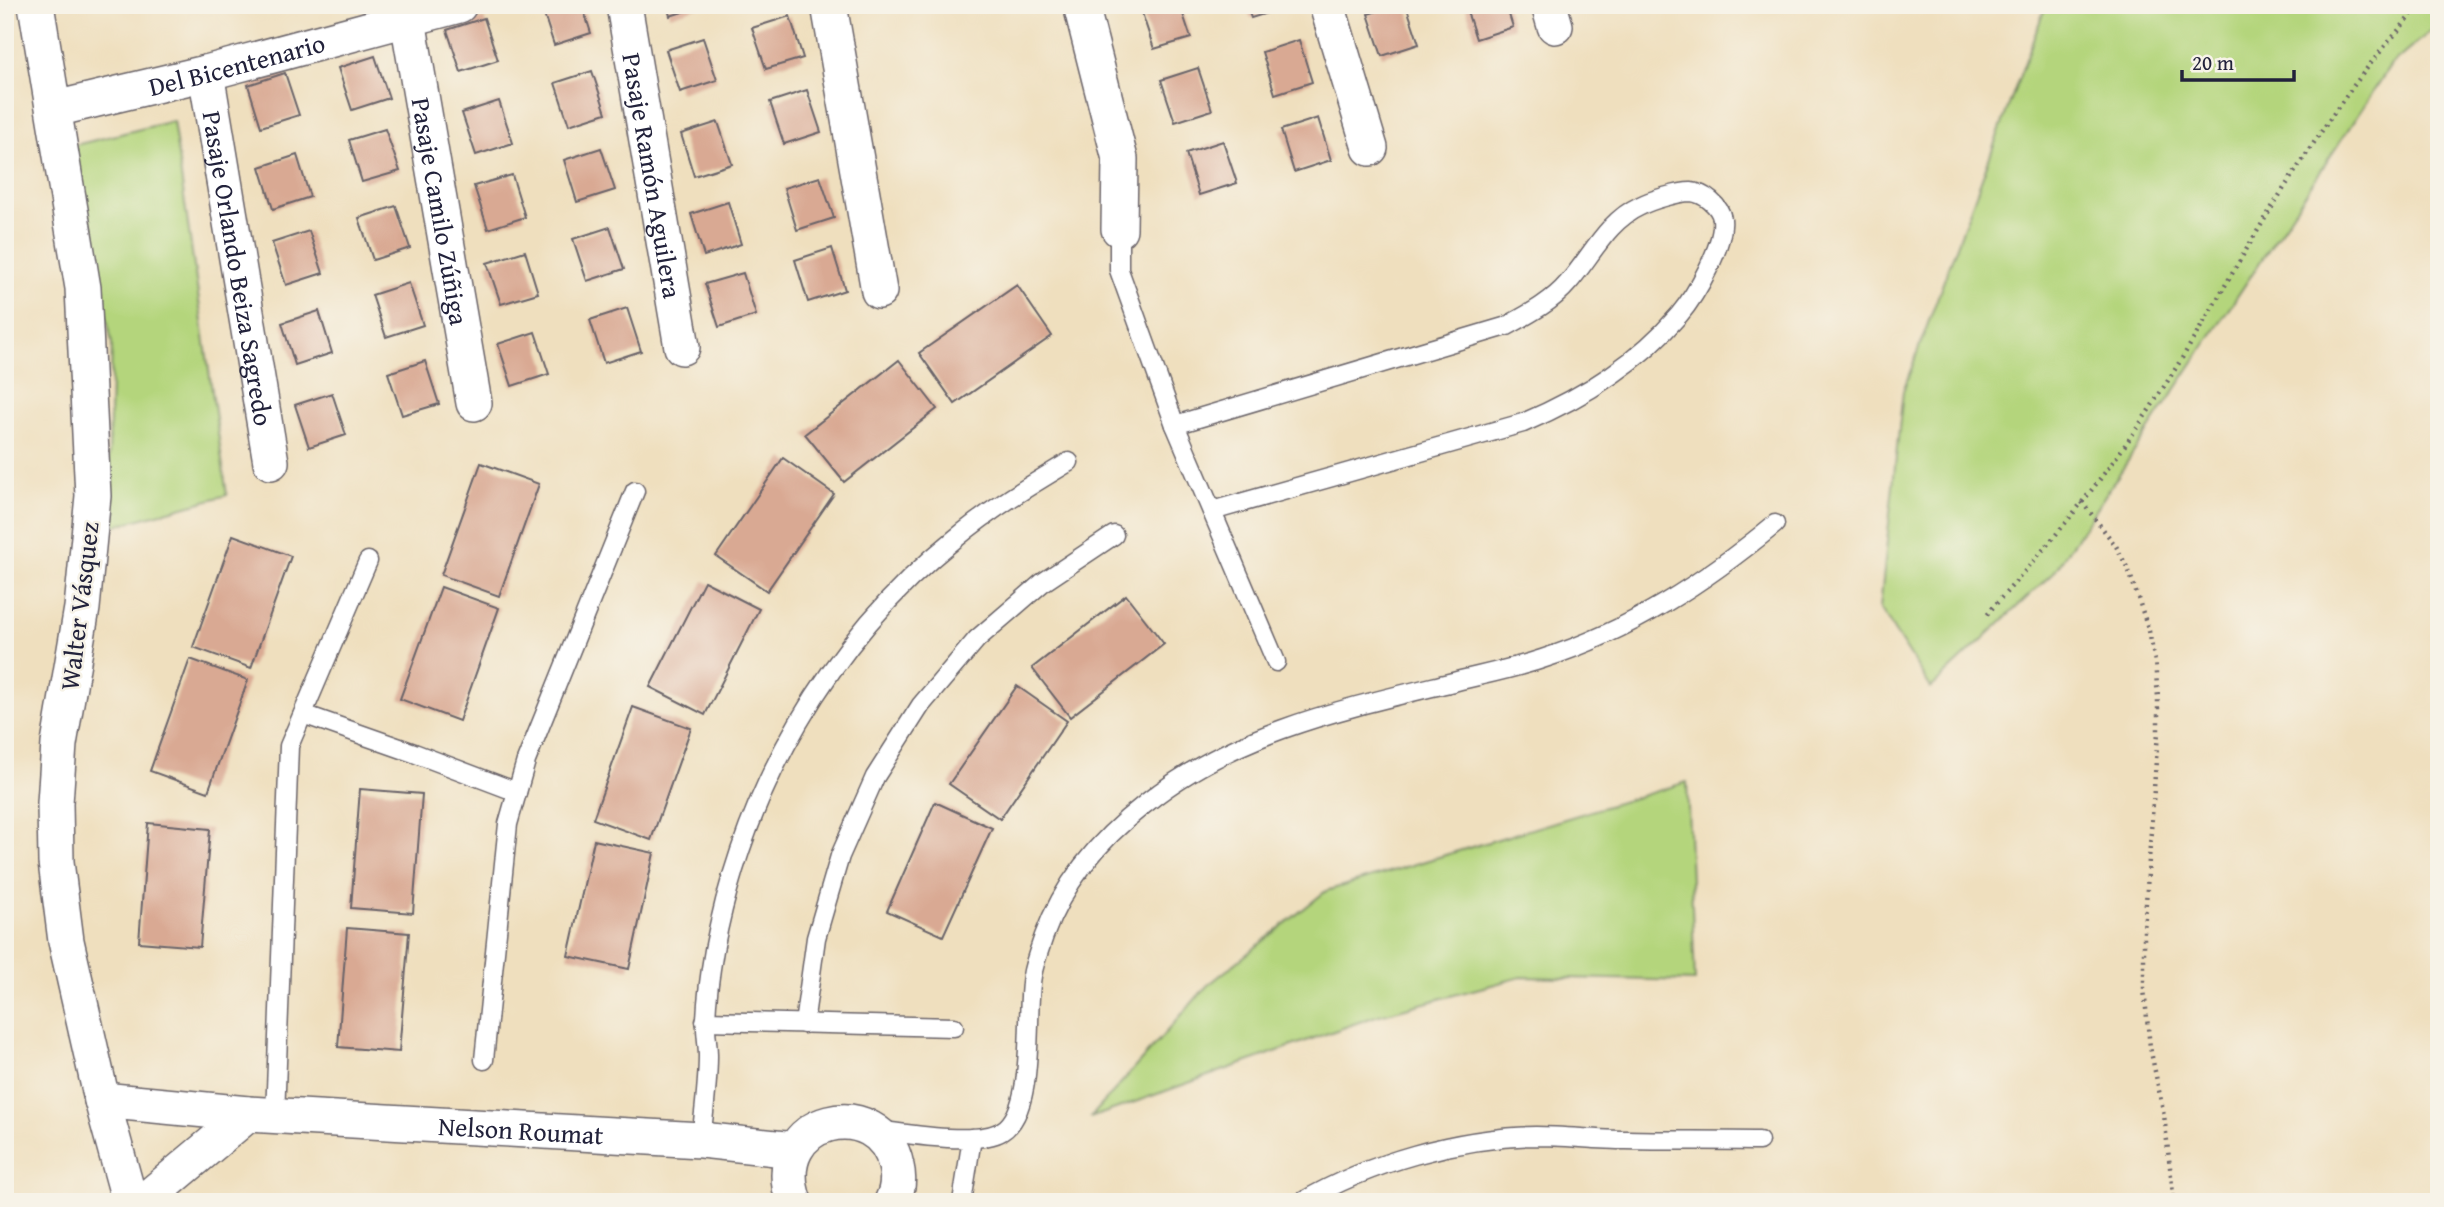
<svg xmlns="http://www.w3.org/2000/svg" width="2444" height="1207" font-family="'Gentium Book Plus',serif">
  <rect width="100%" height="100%" fill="#f7f3e8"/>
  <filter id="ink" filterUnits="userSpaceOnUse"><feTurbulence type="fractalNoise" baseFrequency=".0143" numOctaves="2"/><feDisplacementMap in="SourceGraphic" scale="14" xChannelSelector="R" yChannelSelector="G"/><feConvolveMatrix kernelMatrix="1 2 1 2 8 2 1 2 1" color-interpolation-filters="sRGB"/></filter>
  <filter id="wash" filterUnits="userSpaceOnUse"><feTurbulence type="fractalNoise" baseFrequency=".00686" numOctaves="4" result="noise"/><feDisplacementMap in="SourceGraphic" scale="28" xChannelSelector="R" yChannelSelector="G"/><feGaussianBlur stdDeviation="1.57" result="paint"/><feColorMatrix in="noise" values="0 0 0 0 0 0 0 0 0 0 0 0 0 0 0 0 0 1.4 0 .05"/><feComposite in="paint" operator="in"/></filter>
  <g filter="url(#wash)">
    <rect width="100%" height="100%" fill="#efdfbe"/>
    <g fill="#b4d57c" stroke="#6b7c5c" stroke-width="2">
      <polygon points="2046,5 2439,5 2439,24 2391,65 2054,572 1931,688 1880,608 1903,391"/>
      <polygon points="173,121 227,495 107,528 112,343 71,146"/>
      <polygon points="1687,782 1695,981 1521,977 1376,1016 1090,1118 1207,986 1326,891"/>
    </g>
    <g id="blocks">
      <g fill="#d9a993">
        <polygon points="541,5 582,5 591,33 554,45"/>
        <polygon points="667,5 702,5 702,6 670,16"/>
        <polygon points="1145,5 1180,5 1191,38 1154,49 1140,7"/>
        <polygon points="1246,5 1289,5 1290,6 1251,18"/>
        <polygon points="1397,5 1406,5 1419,44 1382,56 1368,14"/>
        <polygon points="1465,5 1506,5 1513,27 1476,39"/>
        <polygon points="790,16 803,58 766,69 752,28"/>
        <polygon points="484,18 498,60 461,72 447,30"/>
        <polygon points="703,38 717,80 680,92 666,50"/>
        <polygon points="1299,40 1312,82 1275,94 1262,52"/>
        <polygon points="375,56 389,98 352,110 338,68"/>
        <polygon points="1198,68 1212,110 1175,122 1161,80"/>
        <polygon points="592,71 606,113 569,125 555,83"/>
        <polygon points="285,73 299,115 261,127 248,85"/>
        <polygon points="807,90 821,132 784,144 770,102"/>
        <polygon points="499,101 513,143 476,155 462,113"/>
        <polygon points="1318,118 1331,160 1294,172 1281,130"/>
        <polygon points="718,122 732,164 694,176 681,134"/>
        <polygon points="385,129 400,171 362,182 349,140"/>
        <polygon points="1223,141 1237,183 1199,195 1186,153"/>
        <polygon points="601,148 615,190 577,202 564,160"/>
        <polygon points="297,155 310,197 273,209 260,167"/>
        <polygon points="512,175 525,217 488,229 474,186"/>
        <polygon points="820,177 834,218 797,230 784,188"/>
        <polygon points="728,202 741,244 704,256 691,214"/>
        <polygon points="396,206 410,248 373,260 359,218"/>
        <polygon points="610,227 624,269 587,281 573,239"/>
        <polygon points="309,231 323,273 286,285 272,243"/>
        <polygon points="832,248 845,290 808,302 795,260"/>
        <polygon points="525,251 538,293 501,304 487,263"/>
        <polygon points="743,273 756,315 719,327 705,284"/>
        <polygon points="409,283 423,325 386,337 372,295"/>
        <polygon points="1017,285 1052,336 955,404 919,353"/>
        <polygon points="627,308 641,351 604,363 590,320"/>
        <polygon points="319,311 332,353 295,365 282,323"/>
        <polygon points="535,332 549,374 512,386 498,344"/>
        <polygon points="899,360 937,409 844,482 805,434"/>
        <polygon points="425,361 439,404 402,415 388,373"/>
        <polygon points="332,393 346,435 309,447 295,405"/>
        <polygon points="783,458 834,494 767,591 716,556"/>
        <polygon points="481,463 539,484 499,596 441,575"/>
        <polygon points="233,535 291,556 251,668 193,647"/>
        <polygon points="704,581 759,609 705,715 650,687"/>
        <polygon points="441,587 499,608 459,721 400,699"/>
        <polygon points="1126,595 1164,644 1070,717 1032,668"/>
        <polygon points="190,659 248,680 208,792 150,771"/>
        <polygon points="1017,686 1067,721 1000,819 949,784"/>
        <polygon points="633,707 691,728 651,840 593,819"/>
        <polygon points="360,789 422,794 413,913 351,908"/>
        <polygon points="935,802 992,828 943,936 887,911"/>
        <polygon points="148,823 210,829 200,947 139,942"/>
        <polygon points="594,840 654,853 629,969 568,956"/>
        <polygon points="347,928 409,933 399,1052 338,1047"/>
      </g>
    </g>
  </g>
  <g filter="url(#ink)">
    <use href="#blocks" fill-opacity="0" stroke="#6a6469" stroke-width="2"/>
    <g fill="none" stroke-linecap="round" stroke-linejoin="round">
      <defs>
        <g id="service">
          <polyline points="1119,229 1119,270 1175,425 1276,662"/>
          <path d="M1175 425 1507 326C1529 314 1552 302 1568 283 1591 257 1607 221 1640 206 1651 200 1679 192 1691 192 1704 193 1720 206 1722 219 1725 244 1696 295 1679 315 1637 364 1582 398 1523 423L1212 511"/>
          <polyline points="303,714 414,753 517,792"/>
          <polyline points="705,1021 954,1027"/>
          <polyline points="804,1024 816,938 840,856 875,777 921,705 977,639 1042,583 1114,535"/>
          <polyline points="484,1060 508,824 526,761 635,491"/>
          <polyline points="275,1116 289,746 368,561"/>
          <path d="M877 1130C906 1134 978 1146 1002 1131 1037 1110 1025 1013 1032 976 1034 963 1040 948 1044 936 1064 881 1100 839 1145 804 1232 733 1342 709 1449 683 1481 675 1512 669 1542 659 1630 631 1705 582 1775 524"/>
          <path d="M701 1140C704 1112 708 1083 708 1056 708 1043 705 1031 706 1019 707 996 710 973 714 950 744 791 828 641 955 539 991 509 1029 486 1069 462"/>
          <polyline points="962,1202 972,1138"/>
          <path d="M1302 1202C1371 1162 1456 1138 1536 1136 1566 1136 1596 1140 1626 1140 1670 1141 1715 1140 1759 1141"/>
        </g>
        <g id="minor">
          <polyline points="36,5 83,288 93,496 82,608 59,744 55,803 56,862 66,941 102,1100 130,1202"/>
          <path id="s1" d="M624 5 682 347"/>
          <polyline points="829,5 879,291"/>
          <polyline points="1081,5 1120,159 1119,229"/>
          <polyline points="1327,5 1370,148"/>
          <polyline points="1549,5 1555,26"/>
          <path id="s2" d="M408 20 474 403"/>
          <path id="s3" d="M206 73 271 462"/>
          <path id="s4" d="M55 109 206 73 459 5"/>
          <path id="s5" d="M102 1100 248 1114 701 1140 794 1150"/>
          <polyline points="143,1202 248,1114"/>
          <path d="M794 1202C764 1115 882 1093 896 1166 899 1178 898 1190 892 1202"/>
        </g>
      </defs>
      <use href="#service" stroke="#6a6469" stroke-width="21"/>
      <use href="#minor" stroke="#6a6469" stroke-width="38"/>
      <g stroke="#6a6469" stroke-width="4.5" stroke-dasharray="2 5" stroke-linecap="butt">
        <polyline points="2082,502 2116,546 2129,571 2149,631 2155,662 2158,697 2158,732 2144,930 2144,989 2150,1047 2164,1115 2174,1202"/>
        <path d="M1987 614C2050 544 2110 472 2160 393 2210 316 2252 234 2304 158 2324 127 2345 96 2368 67 2384 46 2403 27 2418 5"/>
      </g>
      <use href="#service" stroke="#fff" stroke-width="18"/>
      <use href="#minor" stroke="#fff" stroke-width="35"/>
    </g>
  </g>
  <g text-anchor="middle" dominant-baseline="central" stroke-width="5" stroke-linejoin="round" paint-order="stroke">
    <g font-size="26" fill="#22223b" stroke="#f7f3e8">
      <text stroke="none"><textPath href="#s4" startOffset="187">Del Bicentenario</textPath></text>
      <text stroke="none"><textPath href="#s1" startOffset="173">Pasaje Ramón Aguilera</textPath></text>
      <text stroke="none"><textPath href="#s2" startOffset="194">Pasaje Camilo Zúñiga</textPath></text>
      <text stroke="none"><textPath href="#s3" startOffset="198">Pasaje Orlando Beiza Sagredo</textPath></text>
      <text transform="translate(79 606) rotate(-83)">Walter Vásquez</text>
      <text stroke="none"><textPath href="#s5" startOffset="420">Nelson Roumat</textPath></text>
    </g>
  </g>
  <rect width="2444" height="1207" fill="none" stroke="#f7f3e8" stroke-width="28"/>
  <path d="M2182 70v10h112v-10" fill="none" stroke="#22223b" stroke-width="3.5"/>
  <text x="2192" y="70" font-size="21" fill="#22223b" stroke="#f7f3e8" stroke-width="5" paint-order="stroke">20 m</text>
</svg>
